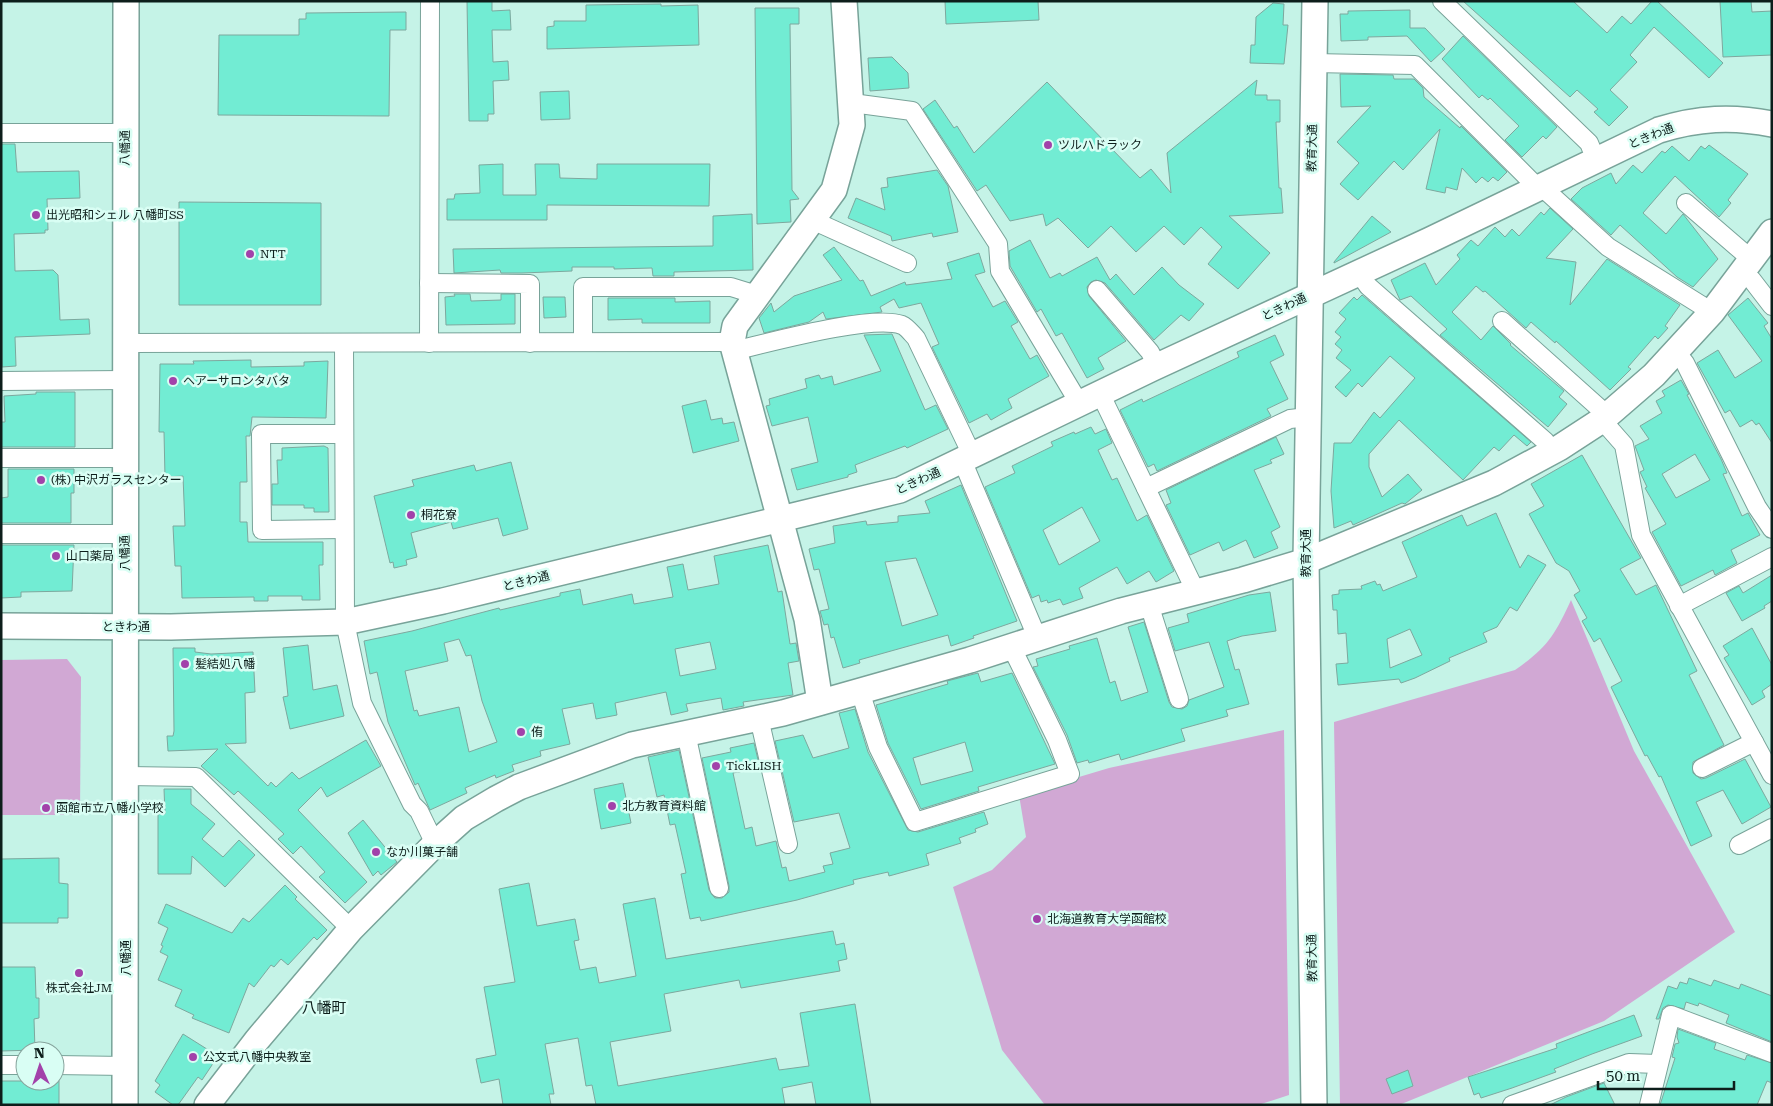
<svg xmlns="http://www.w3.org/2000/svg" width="1773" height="1106" font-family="'Roboto Serif','Noto Sans JP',serif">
  <rect width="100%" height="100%" fill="#c5f3e7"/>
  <g fill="#d1a8d4">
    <path d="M1571 600 1634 751 1735 932 1604 1021 1399 1105H1340L1334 722 1515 670C1547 648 1555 635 1571 600Z"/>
    <polygon points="67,659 81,677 80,815 1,815 1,660"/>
    <polygon points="1284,730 1289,1095 1258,1105 1045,1105 1002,1050 953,887 992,870 1026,837 1019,795 1109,768"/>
  </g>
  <g fill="#72ecd3" stroke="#7da89e" fill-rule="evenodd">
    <polygon points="467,1 492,1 492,11 510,10 511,30 492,30 493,62 508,61 509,80 493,81 494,114 488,114 488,121 469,121"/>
    <polygon points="945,1 1038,1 1039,20 946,24"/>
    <polygon points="1463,1 1573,1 1607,33 1622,16 1631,24 1652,1 1657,1 1723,63 1709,78 1654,27 1630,55 1637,62 1610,90 1628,107 1609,126 1594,112 1598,109 1577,90 1570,97"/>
    <polygon points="1720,1 1751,1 1752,12 1772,11 1772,55 1723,57"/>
    <polygon points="1273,3 1284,4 1283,25 1288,25 1284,64 1250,63 1251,45 1255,45 1256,17"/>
    <polygon points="661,4 661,6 698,5 699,45 547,49 547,27 554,26 554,21 586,21 586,5"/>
    <polygon points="755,8 799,8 799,24 790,24 792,190 799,199 790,200 791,222 757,224"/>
    <polygon points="1410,10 1410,28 1425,28 1445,49 1431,62 1407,36 1368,37 1368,40 1341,41 1340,14 1348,14 1348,11"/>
    <polygon points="406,12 406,30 390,30 389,116 218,115 219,35 299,35 299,19 306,19 306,13"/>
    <polygon points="1463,36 1557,127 1546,139 1543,136 1522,157 1505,140 1519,126 1490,98 1488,100 1482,95 1479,98 1442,59"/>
    <polygon points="892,57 908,73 909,88 870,91 868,58"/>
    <polygon points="1340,74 1393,75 1394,79 1414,79 1423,88 1424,97 1460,128 1461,126 1507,172 1498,181 1493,177 1488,182 1482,177 1476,183 1462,168 1457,190 1446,187 1445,193 1426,189 1440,129 1403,170 1394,161 1358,200 1340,184 1359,163 1337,142 1371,106 1341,107"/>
    <polygon points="1257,80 1255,95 1267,95 1267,100 1280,100 1280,122 1276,122 1279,188 1281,188 1283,213 1229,216 1270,253 1238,289 1208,264 1222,247 1201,227 1184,245 1164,226 1136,252 1111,226 1088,248 1058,218 1046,226 1043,214 1010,221 986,185 977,191 923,109 935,100 954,128 957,126 974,153 1047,82 1140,178 1151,169 1171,193 1167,153"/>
    <polygon points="569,91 570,119 541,120 540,92"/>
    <polygon points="1,144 15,144 17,172 79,171 80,198 47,199 48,230 45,230 45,233 14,234 15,271 53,270 58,275 60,320 89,319 90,334 15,337 16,366 2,367"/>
    <polygon points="1709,145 1748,174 1728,200 1731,203 1719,217 1675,176 1643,213 1666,234 1683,214 1718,259 1693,287 1677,277 1620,225 1611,235 1571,199 1582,188 1611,173 1616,184 1633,165 1642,173 1662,151 1665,153 1672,146 1689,161 1701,146 1705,149"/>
    <polygon points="503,164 503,195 536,195 535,164 559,164 560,178 597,179 597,164 710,164 709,206 547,205 547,220 447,220 447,199 454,199 455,194 480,193 479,165"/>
    <polygon points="937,170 948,186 958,232 933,237 932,233 892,241 891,236 848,218 856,198 885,210 881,188 888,187 887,178"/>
    <polygon points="179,202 321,203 321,305 179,305"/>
    <polygon points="1550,208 1573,229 1546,258 1576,262 1570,305 1607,259 1680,305 1665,326 1668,328 1658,339 1655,336 1628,367 1631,369 1610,390 1556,341 1555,343 1531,322 1526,328 1485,291 1483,292 1476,286 1452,312 1481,340 1493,326 1511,344 1510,345 1564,391 1559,397 1567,404 1548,427 1440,335 1447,329 1411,296 1400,300 1391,280 1425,263 1436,285 1460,259 1457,255 1471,240 1478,246 1495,227 1505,237 1512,229 1519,236 1541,212 1544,215"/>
    <polygon points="752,214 753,270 674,272 674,276 653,276 652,268 614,269 614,267 572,267 572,271 522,273 501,273 500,270 454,273 453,249 713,246 713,216"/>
    <polygon points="1372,216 1391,232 1334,263 1334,262"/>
    <polygon points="1030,240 1050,278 1060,273 1062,276 1097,257 1110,280 1116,274 1134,295 1162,267 1179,285 1204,304 1189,321 1181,315 1154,340 1105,283 1096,280 1091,282 1087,287 1089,296 1126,341 1098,358 1104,369 1087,378 1062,333 1056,336 1041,309 1037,312 1010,266 1009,251"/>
    <polygon points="834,247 860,281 863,280 871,296 905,282 906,285 952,279 947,263 979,253 985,272 975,275 993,307 1005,301 1018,322 1011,326 1030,359 1037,355 1049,376 1008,399 1012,408 991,420 987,414 969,423 932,347 939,344 921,303 899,308 894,299 880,307 882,312 826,319 823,312 809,322 764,333 759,318 771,303 774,312 794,296 842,280 823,255"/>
    <polygon points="454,294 470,294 471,301 501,300 501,294 515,294 515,324 446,325 445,297 455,296"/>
    <polygon points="1362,295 1531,442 1527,446 1514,435 1499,451 1494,447 1463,480 1399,420 1369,454 1369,467 1382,497 1408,474 1422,490 1405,504 1402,503 1353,525 1351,521 1334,528 1331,491 1334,443 1351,443 1374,412 1380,418 1415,378 1390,356 1362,387 1358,383 1346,397 1335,387 1351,370 1336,358 1342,350 1335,344 1341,337 1335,332 1346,319 1339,313 1354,297 1357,300"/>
    <polygon points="543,297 565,297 566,317 544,318"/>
    <polygon points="608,298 675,298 675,302 710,301 710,323 642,323 642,319 608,320"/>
    <polygon points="1748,298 1768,323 1764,326 1772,339 1772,443 1759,423 1756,425 1752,420 1740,427 1730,410 1725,413 1697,363 1718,350 1735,378 1762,361 1728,315"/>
    <polygon points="892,334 925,410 936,405 948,429 907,448 905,446 855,465 857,472 848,475 848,477 797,490 791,469 818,462 808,417 772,426 766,406 770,405 769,399 807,388 805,379 819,375 821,379 832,376 834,385 881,371 864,335"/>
    <polygon points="1275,335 1284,355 1270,362 1288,399 1267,409 1271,416 1157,471 1154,464 1148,467 1120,410 1142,399 1143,402 1239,357 1237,352"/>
    <polygon points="251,360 251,367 304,366 304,362 328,361 326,418 252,417 250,436 246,436 247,482 240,482 240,522 247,522 248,542 323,542 323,565 319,565 320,600 302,600 302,596 268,596 268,601 254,601 254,597 182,598 181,566 175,566 173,526 185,526 183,476 165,477 164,432 159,432 160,364 194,364 193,361"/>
    <path d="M1681 380 1689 394 1687 395 1721 459 1727 473 1723 474 1742 516 1748 513 1760 535 1731 550 1737 563 1715 575 1713 570 1681 586 1652 532 1666 524 1645 488 1647 487 1640 472 1644 470 1635 446 1649 439 1640 426 1662 413 1656 401 1665 396 1662 391ZM1695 454 1710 480 1676 498 1662 474Z"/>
    <polygon points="36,392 75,392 75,447 1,447 1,422 5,422 4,396 36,394"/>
    <polygon points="706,400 711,420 722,418 723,424 734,422 739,441 693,453 682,406"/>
    <path d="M1091 427 1095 434 1106 429 1112 443 1098 450 1112 480 1117 478 1137 521 1147 515 1174 571 1156 582 1149 571 1127 584 1117 567 1079 588 1083 598 1063 605 1060 599 1048 603 1047 600 1041 602 1039 595 1032 598 985 487 1015 473 1012 466 1053 446 1051 442 1074 432 1075 434ZM1082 507 1100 541 1059 565 1043 530Z"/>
    <polygon points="1276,437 1284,454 1270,460 1272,463 1254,470 1280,527 1271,532 1278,548 1254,558 1246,540 1223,551 1219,542 1190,555 1166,505 1171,503 1166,490"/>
    <polygon points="324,446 328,448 329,512 314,512 314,508 304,508 304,505 272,505 272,484 278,484 277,460 282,460 282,448"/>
    <polygon points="1582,455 1641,558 1620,569 1636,595 1656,585 1697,671 1689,675 1724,745 1693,762 1693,773 1701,779 1706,778 1745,759 1771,807 1742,824 1723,790 1696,802 1712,836 1691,846 1661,776 1659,777 1647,755 1645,756 1611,687 1622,681 1600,638 1594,642 1582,621 1587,618 1574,595 1580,591 1569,571 1556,563 1529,514 1544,506 1531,484"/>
    <polygon points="511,462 528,529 503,536 498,518 453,529 451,522 411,533 417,557 406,560 407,565 394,568 393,562 390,563 374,496 414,486 412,480 474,465 476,471"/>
    <polygon points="8,469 74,469 74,493 71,493 71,523 1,523 1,498 8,497"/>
    <path d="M961 485 1017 621 973 636 974 638 951 646 948 635 859 660 860 663 843 668 834 637 831 638 828 624 824 625 820 611 829 609 819 569 814 570 809 549 835 543 833 526 866 521 867 525 898 522V516L930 513 925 501ZM916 558 938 615 902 626 885 562Z"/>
    <path d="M1496 513 1520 568 1528 555 1546 565 1517 611 1510 607 1497 627 1483 633 1487 642 1449 658 1450 661 1415 678 1401 683 1399 679 1338 685 1336 664 1348 663 1346 633 1338 634 1337 610H1333L1332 595 1339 594V590L1362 589 1361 586 1375 581 1377 585 1380 584 1383 591 1417 577 1402 542 1462 515 1467 526ZM1410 629 1422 655 1390 668 1387 639Z"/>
    <polygon points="1,545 74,545 72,591 21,592 21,597 1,598"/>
    <path d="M768 545 778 592 782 591 790 644 796 643 799 661 788 663 793 695 743 702 744 706 723 710 721 698 686 704 688 711 671 715 666 692 615 703 617 715 596 719 593 703 562 709 570 744 540 751 541 756 512 765 514 771 496 778 495 775 465 788 467 793 430 810 418 783 415 785 388 722 377 672 370 674 364 641 412 631 499 608 500 610 560 596V593L580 589 583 605 632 594 634 604 673 597 667 567 683 564 688 590 719 584 714 556ZM459 639 466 656 471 655 482 701 497 742 469 752 459 707 419 716 417 710 414 711 405 671 448 661 444 643ZM710 642 716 669 680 676 675 649Z"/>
    <polygon points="1772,575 1772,601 1764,606 1765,608 1742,621 1726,593 1739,586 1743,593"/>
    <polygon points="1270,592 1276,631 1242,636 1227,641 1235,670 1239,669 1249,704 1226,710 1228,716 1181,729 1185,741 1121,760 1119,754 1089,763 1088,760 1077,763 1067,735 1033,667 1038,666 1036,659 1070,649 1069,646 1097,638 1110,683 1115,681 1121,701 1148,692 1128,627 1144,622 1169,702 1172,707 1182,709 1187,706 1189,700 1224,687 1209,642 1175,651 1168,628 1189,622 1187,614 1249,595"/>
    <polygon points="1752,628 1772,665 1772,684 1762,691 1765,697 1752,705 1724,658 1729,655 1723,646"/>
    <polygon points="308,645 313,690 337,685 344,716 290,729 283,697 288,696 283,648"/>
    <polygon points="173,648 195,648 195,652 211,654 253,652 255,692 245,693 246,743 225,744 268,786 271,782 276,787 292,772 299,779 366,740 381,766 327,797 321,787 298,810 367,882 345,903 319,877 325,872 301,846 293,854 278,839 284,834 264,815 238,791 234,795 201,766 218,749 168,751 167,736 173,736 174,731"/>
    <path d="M978 673 981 682 1012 673 1055 764 978 787 979 791 921 809 888 743 876 705 948 684 947 681ZM965 742 973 771 921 785 913 758Z"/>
    <polygon points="855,709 868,752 908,830 918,832 984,812 988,824 975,829 976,832 959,838 961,843 926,854 929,865 889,876 888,872 853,880 854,884 797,900 701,921 700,917 690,919 681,874 686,873 675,824 670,825 664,795 657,797 648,757 679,750 709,890 715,898 722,898 729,892 729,886 702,758 731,752 730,748 754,743 760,768 733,773 745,829 752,827 756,846 776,841 782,868 786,867 789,881 825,872 823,866 833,864 830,853 850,848 839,813 794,822 775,741 803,735 813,758 849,748 839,713"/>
    <polygon points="623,783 631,823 601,829 594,789"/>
    <polygon points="164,789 191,789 191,804 215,824 202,839 223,857 239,840 255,855 225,887 192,856 191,874 158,874 158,814 165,814"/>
    <polygon points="363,820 397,862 381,875 378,871 373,876 348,833"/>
    <polygon points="59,858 59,883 68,884 68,918 58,918 58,923 1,923 1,859"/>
    <polygon points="529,883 537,926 575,919 579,940 574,941 580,970 596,967 599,983 636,976 623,904 655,898 666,959 833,931 836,945 844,943 847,959 838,961 840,971 741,988 739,980 664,994 671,1031 610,1042 618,1086 776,1058 779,1070 809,1066 800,1013 855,1004 871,1105 816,1105 812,1082 782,1088 785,1105 596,1105 592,1085 586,1086 578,1038 545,1044 554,1094 549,1094 551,1105 503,1105 499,1079 481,1083 476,1059 496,1055 484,987 515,982 499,889"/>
    <polygon points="285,885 297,897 295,899 327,930 317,940 314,937 288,965 281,959 274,967 271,965 254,987 249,983 229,1033 192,1018 194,1015 175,1006 182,990 158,980 168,956 160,952 163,946 161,945 168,928 158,923 166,904 232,933 243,918 249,922"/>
    <polygon points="1,967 35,967 36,998 39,998 39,1018 34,1019 35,1050 1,1051"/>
    <polygon points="1689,978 1711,986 1714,980 1739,989 1741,984 1772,996 1772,1042 1726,1023 1729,1015 1699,1003 1698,1006 1686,1002 1684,1009 1668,1005 1663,1008 1659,1019 1656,1019 1668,986 1677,989 1680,982 1687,984"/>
    <polygon points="1634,1015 1642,1036 1592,1054 1554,1069 1556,1072 1512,1088 1481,1098 1479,1093 1474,1095 1468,1077 1557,1048 1556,1044"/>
    <polygon points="1678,1029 1716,1043 1714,1049 1745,1060 1747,1055 1772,1063 1772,1083 1767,1081 1757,1105 1660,1105 1675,1058 1672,1057 1675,1044 1679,1043 1677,1037"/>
    <polygon points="183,1034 218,1056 202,1080 198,1077 178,1105 173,1105 155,1092 160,1085 155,1081"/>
    <polygon points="1408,1070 1413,1086 1392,1094 1386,1079"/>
    <rect x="1" y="1081" width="58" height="24"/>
    <polygon points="1604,1083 1615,1105 1550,1105 1566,1097"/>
  </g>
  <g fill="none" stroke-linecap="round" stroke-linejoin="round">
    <defs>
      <g id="street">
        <polyline points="1442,1 1589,143 1596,160"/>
        <polyline points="1313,63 1415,65 1538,188"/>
        <polyline points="852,103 912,111 998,244 1000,271 1079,403"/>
        <polyline points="1,133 125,133"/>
        <polyline points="1542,187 1608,247 1712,312"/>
        <polyline points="1686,203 1751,259"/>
        <polyline points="812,220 907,263"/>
        <polyline points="1359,273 1368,286 1545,441 1553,452"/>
        <polyline points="1740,274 1752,280 1772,306"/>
        <polyline points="429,283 530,284 530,343"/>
        <polyline points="1097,290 1150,352 1157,366"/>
        <polyline points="1502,321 1607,415"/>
        <polyline points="583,342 583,287 731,287 757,295"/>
        <polyline points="125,343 732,342"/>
        <polyline points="344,343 345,622 362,703 412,804 419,811 435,844"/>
        <polyline points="429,343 430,1"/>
        <path d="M733 351C768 343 872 314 902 325 907 327 912 334 916 338L972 455"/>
        <polyline points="1677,353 1685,363 1757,507 1772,529"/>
        <polyline points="1,381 125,380"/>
        <polyline points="1100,393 1196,592"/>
        <polyline points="1602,420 1624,445 1641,535 1772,775"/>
        <polyline points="1,458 125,458"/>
        <polyline points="962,460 1037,637"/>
        <polyline points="1146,488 1290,419 1308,417"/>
        <polyline points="343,529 262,530 261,434 344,434"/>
        <polyline points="1,534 125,534"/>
        <polyline points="1149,604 1179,699"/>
        <polyline points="1679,606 1772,557"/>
        <polyline points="860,691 878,747 915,822 1070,774 1057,740 1011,646"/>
        <polyline points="759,718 788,844"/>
        <polyline points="686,733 719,888"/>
        <polyline points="1702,768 1754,742"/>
        <polyline points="127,776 196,777 351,929"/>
        <polyline points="1739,845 1772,828"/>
        <polyline points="1,1065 25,1065"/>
        <polyline points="55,1065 125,1066"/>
        <polyline points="1512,1105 1629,1063 1658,1064"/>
        <polyline points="1649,1105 1671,1015 1772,1053"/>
      </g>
      <g id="secondary">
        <path d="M1 626 171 627 345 622 443 601 900 490 1153 368 1430 240 1659 130C1698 118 1732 116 1772 124"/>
        <polyline points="820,702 807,619 732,342 735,326 834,190 852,125 844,1"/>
        <polyline points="125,1105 126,1"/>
        <polyline points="207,1105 257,1040 351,929 435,844 464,818 496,799 519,787 632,745 783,713 970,660 1121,611 1243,580 1306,561 1494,483 1559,448 1602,420 1654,375 1712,312 1772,232"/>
        <polyline points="1314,1105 1306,561 1315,1"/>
      </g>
    </defs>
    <use href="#street" stroke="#78a399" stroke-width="20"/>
    <use href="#secondary" stroke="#78a399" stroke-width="28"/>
    <use href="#street" stroke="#fff" stroke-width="18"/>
    <use href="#secondary" stroke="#fff" stroke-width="25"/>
  </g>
  <g fill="#a242aa" stroke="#d9fef4" stroke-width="2">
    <circle cx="1048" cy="145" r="5"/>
    <circle cx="36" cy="215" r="5"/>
    <circle cx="250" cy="254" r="5"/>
    <circle cx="173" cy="381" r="5"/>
    <circle cx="41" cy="480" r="5"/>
    <circle cx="411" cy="515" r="5"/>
    <circle cx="56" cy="556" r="5"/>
    <circle cx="185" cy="664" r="5"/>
    <circle cx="521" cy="732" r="5"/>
    <circle cx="716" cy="766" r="5"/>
    <circle cx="612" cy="806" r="5"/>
    <circle cx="46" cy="808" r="5"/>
    <circle cx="376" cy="852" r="5"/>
    <circle cx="1037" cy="919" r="5"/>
    <circle cx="79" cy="973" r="5"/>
    <circle cx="193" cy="1057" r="5"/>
  </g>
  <g text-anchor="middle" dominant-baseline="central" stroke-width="5" stroke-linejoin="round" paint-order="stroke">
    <g font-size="12" fill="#0d1e1b" stroke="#d9fef4">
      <text transform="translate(1651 136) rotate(-22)">ときわ通</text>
      <text transform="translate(125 148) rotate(-89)">八幡通</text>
      <text transform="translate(1312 148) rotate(-89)">教育大通</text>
      <text transform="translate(1284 307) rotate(-25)">ときわ通</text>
      <text transform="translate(918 481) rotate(-24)">ときわ通</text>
      <text transform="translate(125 553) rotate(-91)">八幡通</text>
      <text transform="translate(1306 553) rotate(-90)">教育大通</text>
      <text transform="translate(526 581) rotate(-14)">ときわ通</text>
      <text x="126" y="627">ときわ通</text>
      <text transform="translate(126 958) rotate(-90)">八幡通</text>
      <text transform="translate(1312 958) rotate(-91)">教育大通</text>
    </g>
    <g font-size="12" fill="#0d1e1b" stroke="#d9fef4" text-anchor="start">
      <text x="1058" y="145">ツルハドラック</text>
      <text x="46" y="215">出光昭和シェル 八幡町SS</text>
      <text x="260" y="254">NTT</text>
      <text x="183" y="381">ヘアーサロンタバタ</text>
      <text x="51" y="480">(株) 中沢ガラスセンター</text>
      <text x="421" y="515">桐花寮</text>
      <text x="66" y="556">山口薬局</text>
      <text x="195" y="664">髪結処八幡</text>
      <text x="531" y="732">侑</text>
      <text x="726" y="766">TickLISH</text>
      <text x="622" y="806">北方教育資料館</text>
      <text x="56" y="808">函館市立八幡小学校</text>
      <text x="386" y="852">なか川菓子舗</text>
      <text x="1047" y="919">北海道教育大学函館校</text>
      <text x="79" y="988" text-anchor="middle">株式会社JM</text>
      <text x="203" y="1057">公文式八幡中央教室</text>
    </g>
    <g font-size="15" fill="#0d1e1b" stroke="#d9fef4">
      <text x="324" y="1008">八幡町</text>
    </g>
  </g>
  <rect width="1773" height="1106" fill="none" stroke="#0d1e1b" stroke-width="5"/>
  <g transform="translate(40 1066) rotate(357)"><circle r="24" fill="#d9fef4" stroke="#87a49d"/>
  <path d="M0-4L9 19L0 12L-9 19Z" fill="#a242aa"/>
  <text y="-8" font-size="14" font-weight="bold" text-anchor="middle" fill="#0d1e1b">N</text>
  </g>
  <path d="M1598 1081v8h136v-8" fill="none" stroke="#0d1e1b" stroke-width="2.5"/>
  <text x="1606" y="1081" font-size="15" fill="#0d1e1b" stroke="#d9fef4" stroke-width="4" paint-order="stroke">50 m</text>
</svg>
